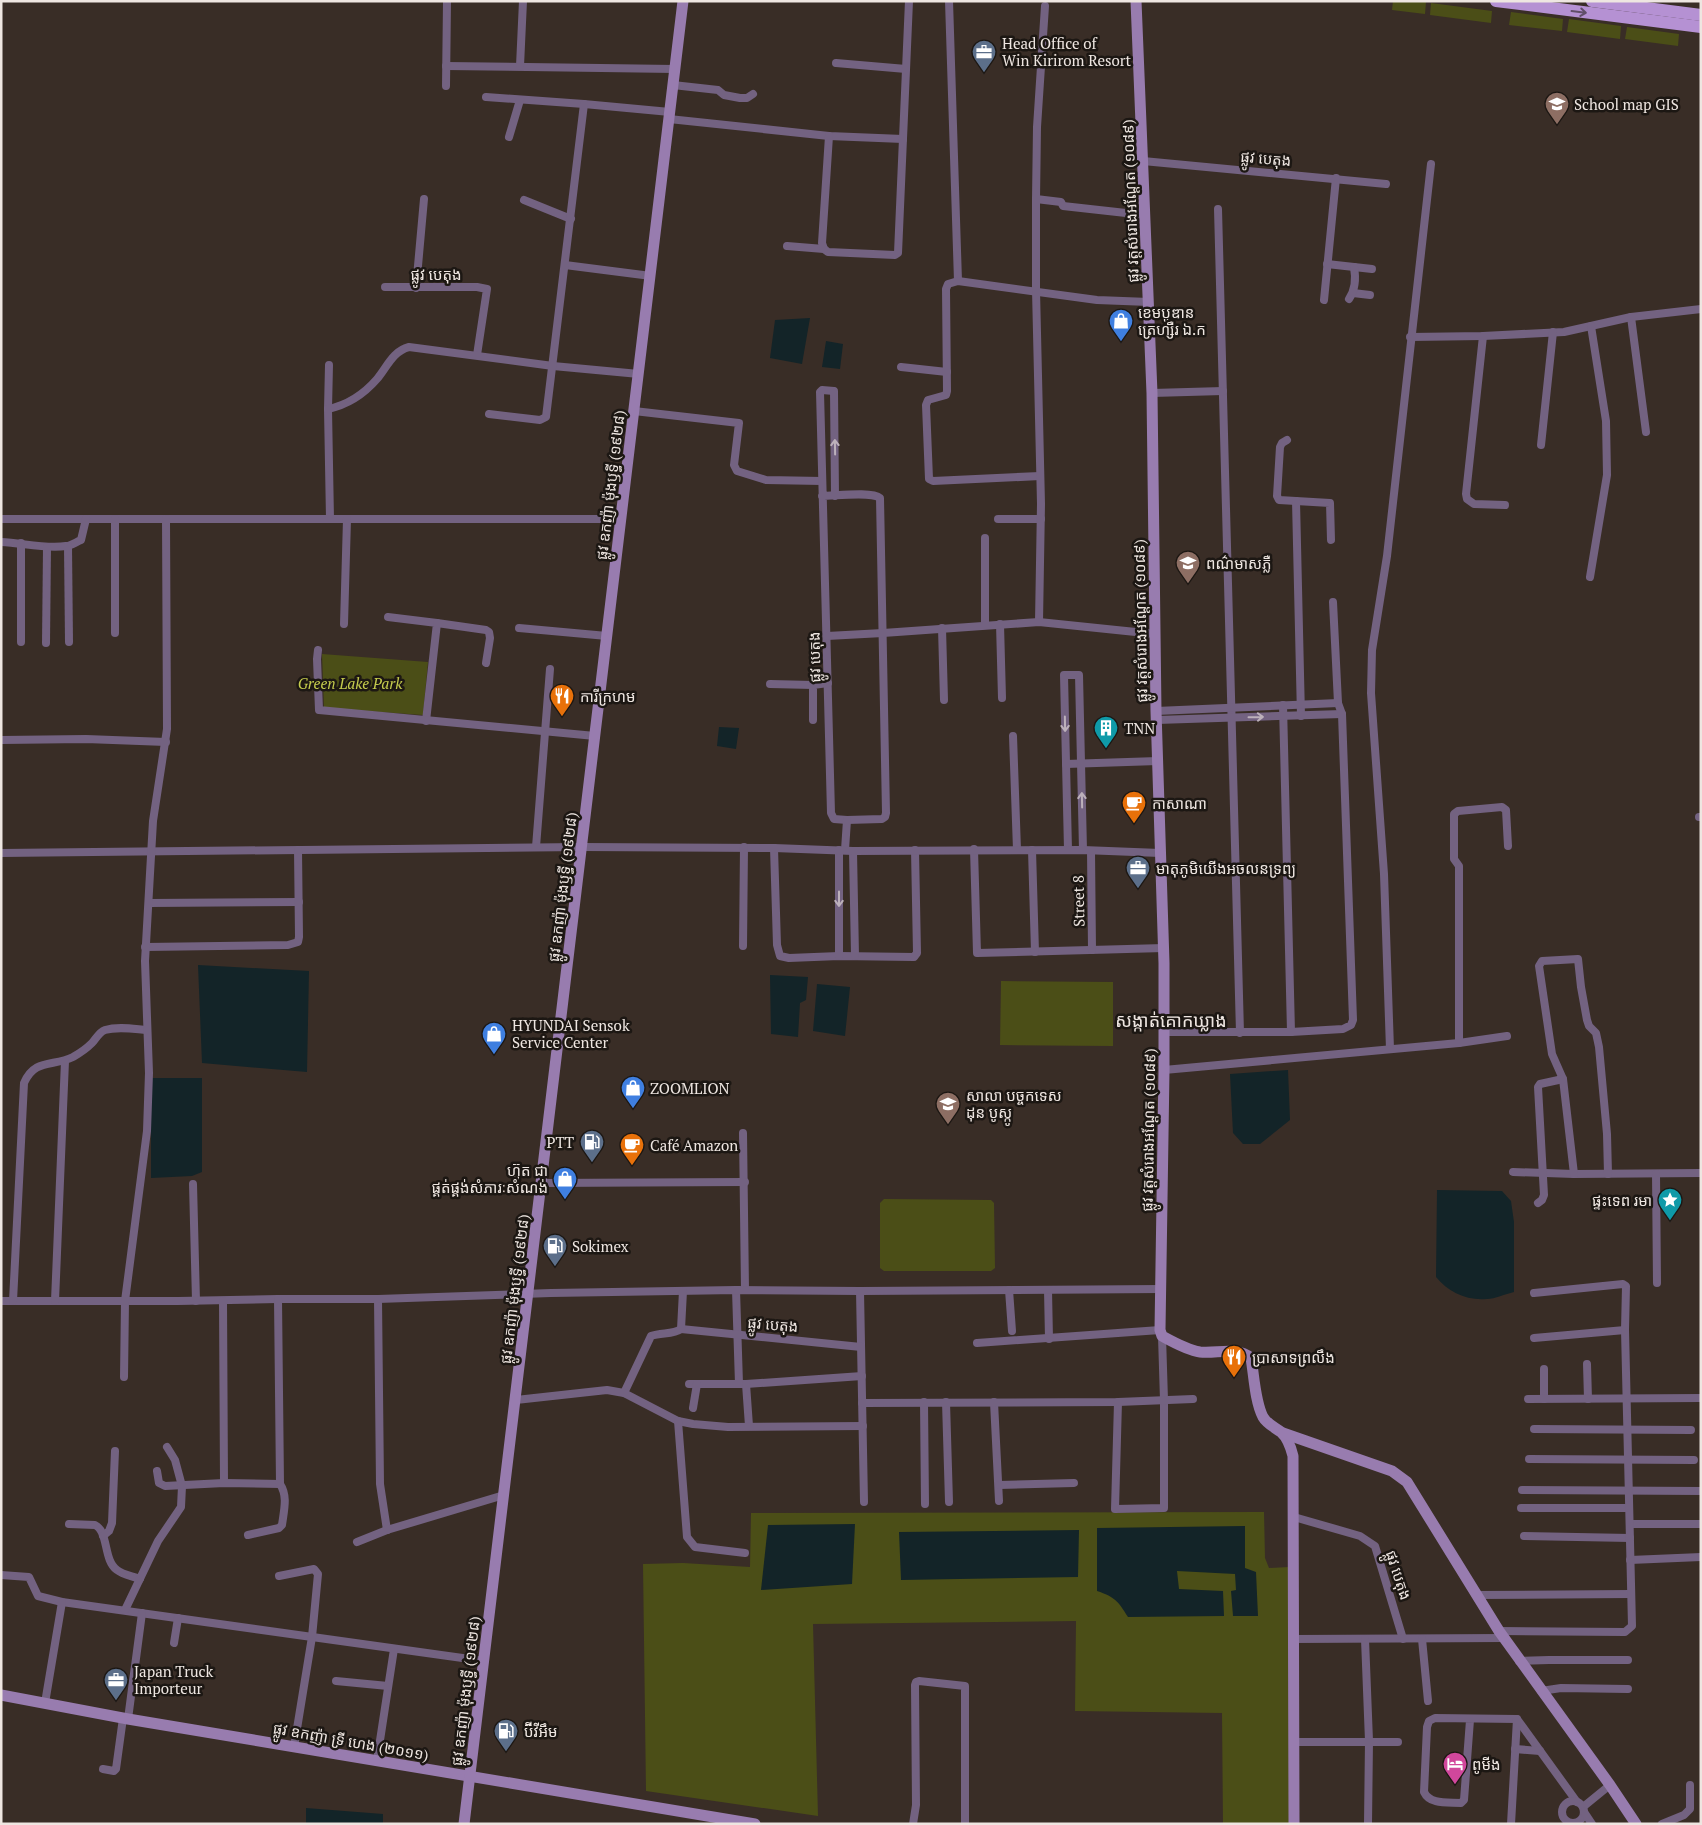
<svg xmlns="http://www.w3.org/2000/svg" width="1702" height="1825" font-family="'PT Serif','Noto Sans Khmer',serif">
  <rect width="100%" height="100%" fill="#392d26"/>
  <g fill="#4b4e17">
    <polygon points="1393,1 1426,2 1425,14 1392,10"/>
    <polygon points="1431,3 1492,11 1491,23 1430,15"/>
    <polygon points="1511,12 1563,19 1562,31 1509,25"/>
    <polygon points="1569,19 1621,26 1620,39 1567,32"/>
    <polygon points="1627,27 1679,34 1678,46 1625,39"/>
    <polygon points="322,654 428,662 423,715 324,708"/>
    <polygon points="1001,981 1113,982 1113,1046 1000,1045"/>
    <polygon points="884,1199 991,1200 994,1203 995,1268 991,1271 884,1271 880,1268 880,1203"/>
    <polygon points="1264,1512 1265,1558 1269,1568 1289,1567 1290,1824 1223,1824 1222,1713 1075,1711 1076,1621 813,1624 818,1816 646,1791 643,1564 683,1563 750,1567 751,1513"/>
  </g>
  <g fill="#132428">
    <polygon points="810,318 802,364 770,358 775,320"/>
    <polygon points="826,341 843,344 840,369 822,367"/>
    <polygon points="719,727 739,728 736,749 717,746"/>
    <polygon points="198,965 309,971 307,1072 202,1063"/>
    <polygon points="770,975 808,977 806,1000 800,1003 798,1037 771,1034"/>
    <polygon points="817,984 850,987 845,1036 813,1031"/>
    <polygon points="1288,1070 1290,1120 1260,1144 1243,1144 1233,1133 1230,1074"/>
    <polygon points="151,1078 202,1078 202,1172 192,1176 151,1178"/>
    <path d="M1437 1190 1502 1191 1511 1201 1514 1222V1292C1505 1294 1495 1299 1487 1299 1467 1301 1448 1292 1436 1277Z"/>
    <polygon points="855,1524 852,1584 761,1590 768,1525"/>
    <path d="M1245 1526V1568L1256 1572 1258 1616H1233L1231 1591 1236 1590 1235 1574 1177 1571 1179 1589 1223 1591 1224 1616 1128 1617C1118 1601 1115 1597 1097 1591V1528Z"/>
    <polygon points="1079,1530 1078,1577 901,1580 899,1532"/>
    <polygon points="306,1808 383,1814 383,1824 306,1824"/>
  </g>
  <g fill="none" stroke-linecap="round" stroke-linejoin="round">
    <g stroke="#736281" stroke-width="8">
      <polyline points="949,1 958,281"/>
      <polyline points="836,63 906,69"/>
      <polyline points="446,66 675,69"/>
      <polyline points="520,66 523,1"/>
      <polyline points="673,85 718,90 724,95 740,98 747,98 753,94"/>
      <polyline points="446,86 447,1"/>
      <polyline points="486,97 584,104 670,112"/>
      <polyline points="669,119 829,136 903,139"/>
      <polyline points="509,137 520,100"/>
      <polyline points="1143,161 1386,184"/>
      <polyline points="1036,199 1061,202 1063,206 1135,214 1145,213"/>
      <polyline points="524,200 571,219"/>
      <polyline points="1218,209 1240,1033"/>
      <polyline points="787,246 824,249 828,252 895,255 898,253 909,1"/>
      <polyline points="824,249 822,243 829,136"/>
      <polyline points="1327,264 1372,269"/>
      <polyline points="565,265 651,276"/>
      <polyline points="385,287 477,287 487,289 477,355"/>
      <polyline points="416,288 424,199"/>
      <polyline points="1353,293 1370,295"/>
      <path d="M1349 299C1355 290 1356 278 1354 267"/>
      <polyline points="1324,300 1336,178"/>
      <polyline points="1631,317 1646,432"/>
      <polyline points="1483,336 1466,494 1467,499 1474,504 1505,505"/>
      <polyline points="1410,337 1483,336 1564,332 1631,317 1701,309"/>
      <polyline points="329,365 328,409 330,519"/>
      <polyline points="901,367 947,372"/>
      <polyline points="1152,393 1223,391"/>
      <path d="M328 409C347 405 364 394 377 379 387 367 393 351 409 347L553 366 639 374"/>
      <polyline points="634,411 739,423 734,465 737,471 766,480 822,481"/>
      <polyline points="489,414 540,420 546,417 584,104"/>
      <polyline points="1287,440 1282,443 1280,447 1277,496 1279,500 1330,503 1331,540"/>
      <polyline points="1541,445 1553,332"/>
      <polyline points="1040,476 933,481 929,479 926,405 928,400 946,395 947,391 946,289 948,284 958,281 1097,300 1149,302"/>
      <path d="M822 496C835 496 872 491 880 498L886 813 885 817 882 819 847 820 834 819 831 813 820 392 822 390 834 391 835 496"/>
      <polyline points="1296,501 1301,716"/>
      <polyline points="1,519 621,519"/>
      <polyline points="115,519 115,633"/>
      <polyline points="998,519 1041,519"/>
      <path d="M1 542C23 543 45 549 66 546 71 546 76 542 81 540L86 519"/>
      <polyline points="68,546 69,642"/>
      <polyline points="1590,577 1607,475 1606,421 1591,326"/>
      <polyline points="388,617 437,623 426,721"/>
      <polyline points="1039,622 1041,504 1036,290 1036,199 1037,127 1045,6"/>
      <polyline points="437,623 486,630 489,632 490,638 486,663"/>
      <polyline points="344,624 347,519"/>
      <polyline points="1000,624 1002,698"/>
      <polyline points="985,625 985,538"/>
      <polyline points="519,628 607,636"/>
      <polyline points="942,628 944,700"/>
      <polyline points="827,636 883,633 1039,622 1155,634"/>
      <polyline points="21,642 21,543"/>
      <polyline points="46,643 47,547"/>
      <polyline points="318,650 317,659 319,710 595,736"/>
      <polyline points="770,684 813,685"/>
      <polyline points="1283,705 1291,1032"/>
      <polyline points="1156,711 1338,703"/>
      <polyline points="813,720 813,685 828,683"/>
      <polyline points="1157,720 1342,714"/>
      <polyline points="1013,736 1017,850"/>
      <polyline points="1,740 86,739 166,742"/>
      <polyline points="1066,764 1158,761"/>
      <polyline points="1699,817 1701,817"/>
      <polyline points="536,847 550,669"/>
      <polyline points="774,848 777,945 780,956 789,958 839,956 914,957 917,953 915,850"/>
      <polyline points="974,849 977,953 1164,948"/>
      <polyline points="839,850 839,956"/>
      <polyline points="845,850 847,820"/>
      <polyline points="1032,850 1035,952"/>
      <polyline points="1068,850 1064,675 1079,675 1083,850"/>
      <polyline points="853,851 855,956"/>
      <polyline points="1091,851 1092,950"/>
      <polyline points="1,853 582,847 774,848 853,851 1083,850 1160,853"/>
      <polyline points="149,903 299,902"/>
      <polyline points="743,946 744,847"/>
      <polyline points="145,947 288,945 298,942 299,937 298,850"/>
      <polyline points="1164,1032 1291,1032 1343,1029 1351,1025 1353,1020 1342,714 1338,703 1333,602"/>
      <polyline points="1459,1043 1459,866 1454,859 1454,814 1458,811 1502,807 1506,810 1508,846"/>
      <polyline points="1390,1049 1384,874 1371,693 1372,650 1387,556 1431,164"/>
      <polyline points="1164,1070 1459,1043 1507,1036"/>
      <polyline points="743,1133 745,1290"/>
      <polyline points="1513,1172 1574,1174 1701,1173"/>
      <polyline points="1574,1174 1563,1079 1552,1054 1539,966 1542,961 1578,959 1581,987 1587,1020 1589,1026 1596,1033 1599,1047 1607,1134 1608,1174"/>
      <polyline points="1656,1174 1657,1283"/>
      <polyline points="542,1183 745,1182"/>
      <polyline points="193,1184 196,1301"/>
      <polyline points="1538,1203 1542,1200 1544,1195 1538,1087 1540,1084 1563,1079"/>
      <polyline points="736,1290 739,1384"/>
      <polyline points="1009,1290 1012,1331"/>
      <polyline points="1048,1290 1049,1339"/>
      <polyline points="860,1291 864,1502"/>
      <polyline points="378,1299 380,1484 387,1530"/>
      <polyline points="1,1301 178,1301 278,1299 378,1299 551,1293 736,1290 860,1291 1161,1289"/>
      <path d="M13 1301 24 1083C35 1058 53 1067 73 1057 80 1053 86 1049 92 1043 96 1039 99 1032 105 1030 118 1026 134 1029 147 1030"/>
      <polyline points="55,1301 65,1061"/>
      <polyline points="223,1301 224,1483"/>
      <polyline points="681,1329 861,1347"/>
      <polyline points="1534,1338 1625,1330"/>
      <polyline points="977,1343 1160,1330"/>
      <polyline points="1587,1364 1588,1399"/>
      <polyline points="1544,1369 1544,1399"/>
      <polyline points="124,1377 125,1301 147,1131 149,1073 145,961 153,821 167,729 166,519"/>
      <polyline points="689,1384 746,1384 862,1376"/>
      <polyline points="746,1384 749,1426"/>
      <path d="M624 1393 651 1336C661 1332 673 1335 681 1329L683 1291"/>
      <polyline points="1528,1399 1701,1398"/>
      <polyline points="516,1400 607,1390 624,1393 678,1421 693,1424 728,1427 863,1426"/>
      <polyline points="924,1402 925,1504"/>
      <polyline points="946,1402 949,1502"/>
      <polyline points="994,1402 999,1501"/>
      <polyline points="1118,1402 1115,1509 1164,1508 1164,1400 1162,1336"/>
      <polyline points="862,1403 1118,1402 1193,1399"/>
      <polyline points="693,1408 697,1384"/>
      <polyline points="678,1421 687,1537 695,1547 745,1553"/>
      <polyline points="1534,1429 1691,1430"/>
      <polyline points="1529,1459 1694,1460"/>
      <polyline points="157,1471 159,1483 165,1486 224,1483 280,1484"/>
      <polyline points="999,1485 1074,1483"/>
      <polyline points="1522,1490 1701,1491"/>
      <polyline points="1521,1508 1629,1508"/>
      <polyline points="1294,1517 1360,1536 1375,1546 1403,1639"/>
      <path d="M69 1524 95 1525C109 1532 103 1560 117 1570 123 1575 133 1576 140 1579"/>
      <polyline points="1630,1524 1701,1524"/>
      <path d="M248 1535 279 1528 282 1525C284 1510 288 1496 280 1484L278 1299"/>
      <polyline points="103,1536 109,1531 112,1523 115,1451"/>
      <polyline points="1524,1536 1630,1538"/>
      <polyline points="357,1542 387,1530 504,1495"/>
      <polyline points="1630,1560 1701,1557"/>
      <polyline points="1,1575 29,1577 38,1596 62,1602 484,1661"/>
      <polyline points="279,1576 314,1569 318,1574 312,1637 294,1747"/>
      <polyline points="1477,1595 1631,1594"/>
      <polyline points="125,1610 158,1541 181,1507 182,1486 175,1460 167,1447"/>
      <polyline points="1499,1631 1625,1632 1632,1626 1625,1330 1626,1286 1623,1284 1534,1293"/>
      <polyline points="1293,1639 1504,1638"/>
      <polyline points="1365,1639 1369,1741 1368,1824"/>
      <polyline points="1422,1639 1428,1701"/>
      <polyline points="174,1643 178,1618"/>
      <polyline points="1519,1661 1549,1660 1628,1660"/>
      <polyline points="336,1681 388,1686"/>
      <polyline points="1541,1691 1561,1688 1628,1689"/>
      <polyline points="45,1703 62,1602"/>
      <polyline points="128,1719 142,1613"/>
      <path d="M1470 1720 1464 1800 1461 1803C1448 1802 1430 1805 1424 1792L1427 1727 1429 1721 1435 1718 1517 1719 1577 1802"/>
      <polyline points="1294,1742 1398,1742"/>
      <polyline points="1515,1749 1540,1751"/>
      <polyline points="377,1760 394,1649"/>
      <polyline points="103,1769 114,1771 116,1769 123,1718"/>
      <circle cx="1573" cy="1812" r="11"/>
      <polyline points="1583,1807 1610,1785"/>
      <polyline points="1584,1812 1592,1824"/>
      <polyline points="913,1824 916,1805 915,1685 916,1682 919,1681 965,1686 965,1824"/>
      <polyline points="1511,1824 1517,1719"/>
      <polyline points="1662,1824 1684,1815 1690,1809 1690,1785"/>
    </g>
    <g stroke="#987caf" stroke-width="11">
      <path d="M1136 1 1152 393 1156 711 1164 963V1070L1160 1330 1162 1336C1173 1342 1187 1350 1200 1352 1217 1354 1236 1346 1251 1358 1254 1375 1255 1402 1263 1417 1267 1424 1274 1427 1281 1432 1288 1438 1291 1448 1293 1456L1294 1824"/>
      <polyline points="1283,1433 1392,1471 1407,1482 1499,1631 1610,1785 1636,1824"/>
      <polyline points="1,1695 128,1719 755,1824"/>
      <polyline points="464,1824 683,1"/>
    </g>
    <g stroke="#b591d3" stroke-width="12">
      <polyline points="1496,1 1701,27"/>
      <polyline points="1592,1 1701,15"/>
    </g>
  </g>
  <defs><path id="oneway-shaft" d="M-6 0H5M1.5-3L5.5 0L1.5 3" fill="none" stroke-width="1.6" stroke-linecap="round" stroke-linejoin="round" transform="scale(1.25)"/></defs>
  <use stroke="#614e69" href="#oneway-shaft" transform="translate(1579 12) rotate(7)"/>
  <g stroke="#bdb1bb">
    <use href="#oneway-shaft" transform="translate(835 447) rotate(-91)"/>
    <use href="#oneway-shaft" transform="translate(1256 717) rotate(-1)"/>
    <use href="#oneway-shaft" transform="translate(1065 724) rotate(89)"/>
    <use href="#oneway-shaft" transform="translate(1082 800) rotate(-91)"/>
    <use href="#oneway-shaft" transform="translate(839 899) rotate(90)"/>
  </g>
  <defs>
    <symbol id="office-pin" viewBox="-11 -11 22 30"><path d="M0 17L-7.5 6A9.5 9.5 0 1 1 7.5 6Z" fill="#5c6f8a" stroke="#1c1713"/><path d="M-6-3h4V-5.5h4V-3h4V5H-6ZM-1-4.5V-3h2v-1.5ZM-6 0V1H6V0Z" fill="#fff"/></symbol>
    <symbol id="school-pin" viewBox="-11 -11 22 30"><path d="M0 17L-7.5 6A9.5 9.5 0 1 1 7.5 6Z" fill="#8d6e63" stroke="#1c1713"/><path d="M0-5L7-2L0 1L-7-2ZM-4 1L0 2.5L4 1V4Q0 6-4 4Z" fill="#fff"/></symbol>
    <symbol id="shop-pin" viewBox="-11 -11 22 30"><path d="M0 17L-7.5 6A9.5 9.5 0 1 1 7.5 6Z" fill="#3f7fe0" stroke="#1c1713"/><path d="M-5-2.5h2.3a2.7 3.5 0 0 1 5.4 0H5L5.5 6h-11ZM-1.5-2.5h3a1.5 2.3 0 0 0-3 0Z" fill="#fff"/></symbol>
    <symbol id="restaurant-pin" viewBox="-11 -11 22 30"><path d="M0 17L-7.5 6A9.5 9.5 0 1 1 7.5 6Z" fill="#e8710a" stroke="#1c1713"/><path d="M-5-6h1v4h1v-4h1v4h1v-4h1v5L-1.5 .5V6h-2V.5L-5-1ZM5-6V6H3V1.5H1.5Q1.5-4 5-6Z" fill="#fff"/></symbol>
    <symbol id="building-pin" viewBox="-11 -11 22 30"><path d="M0 17L-7.5 6A9.5 9.5 0 1 1 7.5 6Z" fill="#0f9aa8" stroke="#1c1713"/><path d="M-4-6H4V6H1V3H-1V6H-4ZM-2.5-4.3h1.7v1.8h-1.7ZM.8-4.3h1.7v1.8H.8ZM-2.5-1h1.7V.8h-1.7ZM.8-1h1.7V.8H.8Z" fill="#fff"/></symbol>
    <symbol id="cafe-pin" viewBox="-11 -11 22 30"><path d="M0 17L-7.5 6A9.5 9.5 0 1 1 7.5 6Z" fill="#e8710a" stroke="#1c1713"/><path d="M-5.5-4.5H6V0H3Q3 3.5 0 3.5H-2.5Q-5.5 3.5-5.5 0ZM3-3.2v2h1.7v-2ZM-6 4.5H4V6H-6Z" fill="#fff"/></symbol>
    <symbol id="fuel-pin" viewBox="-11 -11 22 30"><path d="M0 17L-7.5 6A9.5 9.5 0 1 1 7.5 6Z" fill="#5c6f8a" stroke="#1c1713"/><path d="M-5.5-6h7V0h2V4h1.3V-2.5L3-4.5l.8-.8L6-3V5H2.5V1h-1V6h-7ZM-4.2-4.7v3.2H.2V-4.7Z" fill="#fff"/></symbol>
    <symbol id="sight-pin" viewBox="-11 -11 22 30"><path d="M0 17L-7.5 6A9.5 9.5 0 1 1 7.5 6Z" fill="#0f9aa8" stroke="#1c1713"/><path d="M0-6L1.8-2.2L6-1.7L2.9 1.2L3.7 5.4L0 3.3L-3.7 5.4L-2.9 1.2L-6-1.7L-1.8-2.2Z" fill="#fff"/></symbol>
    <symbol id="hotel-pin" viewBox="-11 -11 22 30"><path d="M0 17L-7.5 6A9.5 9.5 0 1 1 7.5 6Z" fill="#d1479c" stroke="#1c1713"/><path d="M-6-4.5h1.5V1H6V5H4.5V3h-9V5H-6ZM-4 0a1.8 1.8 0 1 1 3.6 0ZM.5 0V-2.5h3Q6-2.5 6 0Z" fill="#fff"/></symbol>
  </defs>
  <g fill-rule="evenodd">
    <use href="#office-pin" x="970" y="38" width="28" height="38"/>
    <use href="#school-pin" x="1543" y="90" width="28" height="38"/>
    <use href="#shop-pin" x="1107" y="307" width="28" height="38"/>
    <use href="#school-pin" x="1174" y="549" width="28" height="38"/>
    <use href="#restaurant-pin" x="548" y="682" width="28" height="38"/>
    <use href="#building-pin" x="1092" y="714" width="28" height="38"/>
    <use href="#cafe-pin" x="1120" y="789" width="28" height="38"/>
    <use href="#office-pin" x="1124" y="854" width="28" height="38"/>
    <use href="#shop-pin" x="480" y="1020" width="28" height="38"/>
    <use href="#shop-pin" x="619" y="1074" width="28" height="38"/>
    <use href="#school-pin" x="934" y="1090" width="28" height="38"/>
    <use href="#fuel-pin" x="578" y="1128" width="28" height="38"/>
    <use href="#cafe-pin" x="618" y="1131" width="28" height="38"/>
    <use href="#shop-pin" x="551" y="1165" width="28" height="38"/>
    <use href="#sight-pin" x="1656" y="1186" width="28" height="38"/>
    <use href="#fuel-pin" x="541" y="1232" width="28" height="38"/>
    <use href="#restaurant-pin" x="1220" y="1343" width="28" height="38"/>
    <use href="#office-pin" x="102" y="1666" width="28" height="38"/>
    <use href="#fuel-pin" x="492" y="1717" width="28" height="38"/>
    <use href="#hotel-pin" x="1441" y="1750" width="28" height="38"/>
  </g>
  <g text-anchor="middle" dominant-baseline="central" stroke-width="5" stroke-linejoin="round" paint-order="stroke">
    <g font-size="15" fill="#eee6e1" stroke="#1c1713" text-anchor="start">
      <text x="1002" y="43">Head Office of<tspan x="1002" dy="17">Win Kirirom Resort</tspan></text>
      <text x="1574" y="104">School map GIS</text>
      <text x="1138" y="312">ខេមបូឌាន<tspan x="1138" dy="17">ត្រេហ្សឺរ ឯ.ក</tspan></text>
      <text x="1206" y="563">ពណ៌មាសភ្លឺ</text>
      <text x="580" y="696">ការីក្រហម</text>
      <text x="1124" y="728">TNN</text>
      <text x="1152" y="803">កាសាណា</text>
      <text x="1156" y="868">មាតុភូមិយើងអចលនទ្រព្យ</text>
      <text x="512" y="1025">HYUNDAI Sensok<tspan x="512" dy="17">Service Center</tspan></text>
      <text x="650" y="1088">ZOOMLION</text>
      <text x="966" y="1095">សាលា បច្ចកទេស<tspan x="966" dy="17">ដុន បូស្កូ</tspan></text>
      <text x="574" y="1142" text-anchor="end">PTT</text>
      <text x="650" y="1145">Café Amazon</text>
      <text x="548" y="1170" text-anchor="end">ហ៊ួត ជា<tspan x="548" dy="17">ផ្គត់ផ្គង់សំភារៈសំណង់</tspan></text>
      <text x="1652" y="1200" text-anchor="end">ផ្ទះទេព រមា</text>
      <text x="572" y="1246">Sokimex</text>
      <text x="1252" y="1357">ប្រាសាទព្រលឹង</text>
      <text x="134" y="1671">Japan Truck<tspan x="134" dy="17">Importeur</tspan></text>
      <text x="524" y="1731">ប៊ីវីអឹម</text>
      <text x="1472" y="1764">ពូមីង</text>
    </g>
    <g font-size="15" fill="#eee6e1" stroke="#1c1713">
      <text transform="translate(1266 158) rotate(5)">ផ្លូវ បេតុង</text>
      <text transform="translate(1130 201) rotate(-92)">ផ្លូវ វត្តសំរោងអណ្ដែត (១០៨៩)</text>
      <text x="436" y="274">ផ្លូវ បេតុង</text>
      <text transform="translate(610 485) rotate(-83)">ផ្លូវ ឧកញ៉ា ម៉ុងឫទ្ធី (១៩២៨)</text>
      <text transform="translate(1140 621) rotate(-91)">ផ្លូវ វត្តសំរោងអណ្ដែត (១០៨៩)</text>
      <text transform="translate(814 657) rotate(-91)">ផ្លូវ បេតុង</text>
      <text transform="translate(562 887) rotate(-83)">ផ្លូវ ឧកញ៉ា ម៉ុងឫទ្ធី (១៩២៨)</text>
      <text transform="translate(1078 901) rotate(-91)">Street 8</text>
      <text transform="translate(1148 1130) rotate(-89)">ផ្លូវ វត្តសំរោងអណ្ដែត (១០៨៩)</text>
      <text transform="translate(514 1289) rotate(-83)">ផ្លូវ ឧកញ៉ា ម៉ុងឫទ្ធី (១៩២៨)</text>
      <text transform="translate(773 1324) rotate(5)">ផ្លូវ បេតុង</text>
      <text transform="translate(1399 1575) rotate(72)">ផ្លូវ បេតុង</text>
      <text transform="translate(465 1691) rotate(-83)">ផ្លូវ ឧកញ៉ា ម៉ុងឫទ្ធី (១៩២៨)</text>
      <text transform="translate(351 1741) rotate(10)">ផ្លូវ ឧកញ៉ា ទ្រី ហេង (២០១១)</text>
    </g>
    <g font-size="15" font-style="italic" fill="#c5cc4d" stroke="#1c1713">
      <text x="350" y="683">Green Lake Park</text>
    </g>
    <g font-size="18" fill="#eee6e1" stroke="#1c1713">
      <text x="1171" y="1020">សង្កាត់គោកឃ្លាង</text>
    </g>
  </g>
  <rect width="1702" height="1825" fill="none" stroke="#eee6e1" stroke-width="5"/>
</svg>
